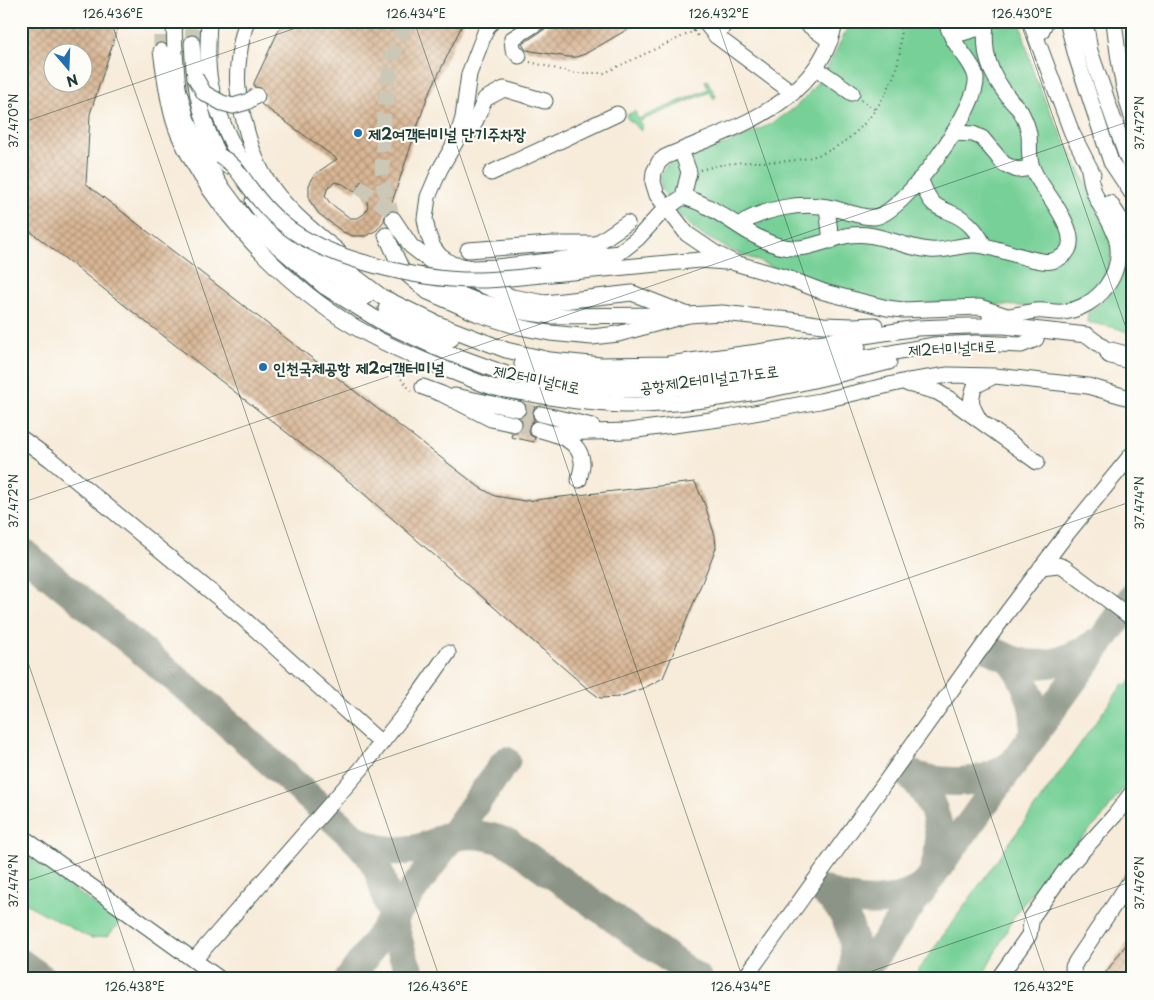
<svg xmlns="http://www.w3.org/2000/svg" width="1154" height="1000" font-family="'Playpen Sans','Poor Story',sans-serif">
  <defs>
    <pattern id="building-cross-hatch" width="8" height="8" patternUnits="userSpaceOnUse" patternTransform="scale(1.25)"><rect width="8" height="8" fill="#d9b694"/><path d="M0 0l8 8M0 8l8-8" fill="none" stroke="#af957a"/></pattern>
  </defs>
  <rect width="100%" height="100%" fill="#fdfcf7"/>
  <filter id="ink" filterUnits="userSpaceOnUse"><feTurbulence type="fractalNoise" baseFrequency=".02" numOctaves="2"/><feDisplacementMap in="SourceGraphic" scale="10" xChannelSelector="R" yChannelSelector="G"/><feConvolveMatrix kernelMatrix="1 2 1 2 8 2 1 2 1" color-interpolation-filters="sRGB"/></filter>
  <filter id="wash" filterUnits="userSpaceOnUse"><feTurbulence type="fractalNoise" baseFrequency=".0096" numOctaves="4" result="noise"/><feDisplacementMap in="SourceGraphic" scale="20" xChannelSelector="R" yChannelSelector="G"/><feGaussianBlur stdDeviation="1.12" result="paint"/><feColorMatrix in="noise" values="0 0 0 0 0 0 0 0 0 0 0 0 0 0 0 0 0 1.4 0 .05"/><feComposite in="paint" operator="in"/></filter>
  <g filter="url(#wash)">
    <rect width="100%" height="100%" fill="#f7ebd9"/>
    <g fill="#77d097" stroke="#4b8666">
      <path d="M850 21H1020L1033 72 1048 107 1106 224 1112 249 1107 277 1087 298 1058 308 945 302 896 305 862 298 770 266 733 251 700 234 680 216 662 190 659 177C674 150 678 164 699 155 727 143 765 130 789 112 819 89 835 55 850 21Z"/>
      <polygon points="707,80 716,96 714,99 710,92 640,121 643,129 640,130 627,118 627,115 635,111 638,119 708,89 705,81"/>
      <path d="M1133 251V334L1116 328 1087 322 1088 312C1113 296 1123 281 1125 252Z"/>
      <polygon points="1133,678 1133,775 1100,820 1045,875 1014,917 981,979 912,979 1123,684 1127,686"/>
      <polygon points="21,851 120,923 108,936 92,938 84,935 21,901"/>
    </g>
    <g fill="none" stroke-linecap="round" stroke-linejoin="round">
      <g stroke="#8b9486" stroke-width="29">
        <path d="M21 551 206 704 351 835C364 847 374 859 380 875L403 956 412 979"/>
        <path d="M993 651C998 654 1006 656 1010 660 1025 676 1043 721 1030 740"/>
        <path d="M999 654C1035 673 1064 664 1096 643"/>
        <path d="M905 772C935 795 947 834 934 869"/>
        <path d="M905 772C939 785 982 787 1012 764"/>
        <path d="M355 838C381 856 419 854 445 837"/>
        <path d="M430 845C459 833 480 830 510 844L698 979"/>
        <path d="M821 889C853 905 896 907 926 884"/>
        <path d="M821 890C850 911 860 945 852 979"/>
        <polyline points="21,963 43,979"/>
        <polyline points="349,979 506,761"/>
        <polyline points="858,979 1133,597"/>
      </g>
    </g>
    <g id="blocks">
      <g fill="url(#building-cross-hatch)" fill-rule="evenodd">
        <path d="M21 21H120L90 114 86 184 479 487 495 496 525 501 695 482 705 505 715 536 716 548 663 678 646 687 619 697 600 698 589 690 356 487 21 224ZM52 52H82V82H52Z"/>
        <path d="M283 21H464L427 98 389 211 385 214 384 221 377 230 366 236H353L343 232 319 214 309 200V185L315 174 337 159 261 104 264 101 265 95 261 88 254 87V83ZM361 181 368 206 365 213 358 218H350L330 203 325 196 328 187 335 182 343 184 355 192Z"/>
        <polygon points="550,21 642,21 585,54 576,57 568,57 526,50 522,44 545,29"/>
        <polygon points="526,405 535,407 532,412 534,420 528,427 530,435 535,438 534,442 511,437 512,433 517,433 523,426 521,418 527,411"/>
        <polygon points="1133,935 1133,979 1101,979"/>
      </g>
    </g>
  </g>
  <g filter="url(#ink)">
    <use href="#blocks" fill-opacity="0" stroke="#3f574d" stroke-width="1"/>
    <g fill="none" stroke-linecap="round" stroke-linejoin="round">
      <g stroke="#ccc8b8" stroke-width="15" stroke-dasharray="15 8" stroke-linecap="butt">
        <polyline points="192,43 193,21"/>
        <polyline points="161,51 161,21"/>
        <polyline points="358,187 390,209"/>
        <polyline points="393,219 382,180 384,115 391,59 407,21"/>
        <polyline points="518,409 541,414"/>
        <polyline points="514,424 537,429"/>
      </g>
      <defs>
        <g id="minor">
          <path d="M209 21C208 44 206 68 212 91 225 139 252 185 287 220"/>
          <path d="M247 21C240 40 236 70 238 89 241 113 251 153 263 174 281 205 310 229 338 251V253"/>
          <polyline points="493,21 487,27 469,74 463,118 456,141 440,169 428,197 425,219 428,234 433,247 440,256 452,264 473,268 496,267 619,253 638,238 661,213"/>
          <polyline points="704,21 716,36 793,93"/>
          <polyline points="803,21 830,41"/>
          <path d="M836 21C833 32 830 43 824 54 793 113 722 132 665 157L659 162 654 172 653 182 657 195 687 234 715 253 735 263 790 279 824 292 887 308 903 310 980 307 1004 315"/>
          <polyline points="1030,21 1072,133 1093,174"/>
          <polyline points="1067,21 1076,56 1111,162 1133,195"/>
          <polyline points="1078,21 1082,45"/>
          <path d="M1114 21C1118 55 1122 88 1133 120"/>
          <polyline points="174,22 175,53 178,88 187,120 218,182 245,218 325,287 383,323 446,352 509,375 580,389 655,390 718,385 933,345 976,343 1021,345 1036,339"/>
          <polyline points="1041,32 1046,21"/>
          <polyline points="1087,32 1090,51 1126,155 1133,170"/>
          <polyline points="716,36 727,21"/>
          <polyline points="952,36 986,26"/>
          <path d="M192 43C194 86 201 131 227 166"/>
          <path d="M161 51C165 76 169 113 179 135 213 210 284 285 355 327 386 345 419 359 453 372 467 377 481 384 496 388 507 391 520 392 532 394 566 400 600 405 635 405 718 404 809 382 889 362"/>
          <polyline points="519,56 513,49 512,39 540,21"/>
          <polyline points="823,73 852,93"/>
          <polyline points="471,131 485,99 504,89 545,101"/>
          <polyline points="953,133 973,134 982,138 1004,164 1017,170 1032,168"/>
          <polyline points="491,173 617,114"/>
          <path d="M920 179C924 187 927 198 934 204 938 208 946 210 951 213 968 220 976 230 984 245"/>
          <path d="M683 197C719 206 744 236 779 246 804 253 822 241 845 236 877 229 900 248 930 250 945 252 959 244 975 245 994 245 1037 265 1052 261 1100 247 1039 190 1032 167 1028 157 1030 145 1029 134 1028 127 1024 118 1021 112 1018 107 1012 103 1009 98 988 71 983 54 986 21"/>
          <polyline points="253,201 272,226 317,264 366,297"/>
          <polyline points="674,203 683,197 689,172 684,158"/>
          <polyline points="1110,203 1133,238"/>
          <polyline points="827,207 831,241"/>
          <polyline points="393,219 411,246 438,267 449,271"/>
          <path d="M738 225C766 208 801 201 833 208 844 211 863 218 874 217 903 215 979 107 976 78 974 65 961 53 955 42 951 36 948 28 946 21"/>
          <polyline points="386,235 402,270 428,292 478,314 519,327 550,333 592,337 618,334 688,315 722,313 790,320 823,325 853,326 875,325"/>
          <polyline points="315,246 382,297 438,324 506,350 550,360 601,365 668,364 758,352 917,328 967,326 1004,326 1087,335 1111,353"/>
          <polyline points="468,250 551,244 596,244 627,223"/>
          <polyline points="540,275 700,260 725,262"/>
          <polyline points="470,280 512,297 545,303 632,293 688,315"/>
          <polyline points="437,285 474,300 515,311 551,316 668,315"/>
          <polyline points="386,309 422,329 451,339"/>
          <path d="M990 317C996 317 1003 317 1009 316 1018 315 1027 312 1036 311 1045 310 1054 313 1063 312 1098 308 1126 273 1116 237 1111 221 1100 208 1094 192 1091 184 1090 174 1088 166"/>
          <polyline points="522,364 548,371 600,377 669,378 733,370 858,347"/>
          <polyline points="908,384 937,392 951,400 1037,462"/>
          <polyline points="423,387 442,394 491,419 514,424"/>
          <polyline points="455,396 518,409"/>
          <polyline points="541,414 592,426"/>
          <path d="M979 419C971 405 969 401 975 386L992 377"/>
          <path d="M537 429C555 434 579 439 582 461 583 467 580 474 579 480"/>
          <polyline points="554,433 629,431 726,418 820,401 902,382 948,375 995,376 1088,386 1133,399"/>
          <polyline points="21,438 50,459 244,619 381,743"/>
          <polyline points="1041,567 1058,565 1064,567 1133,619"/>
          <polyline points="21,836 220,979"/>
          <polyline points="194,960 361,769 410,707 448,653"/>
          <polyline points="744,979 1006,614 1065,536 1133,453"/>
          <polyline points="998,979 1029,935 1032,917 1067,868 1115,815 1133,791"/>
          <polyline points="1074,979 1073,967 1077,960 1133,877"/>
        </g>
        <polyline id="highway" points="1111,353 1133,359"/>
      </defs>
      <use href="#minor" stroke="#3f574d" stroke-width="17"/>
      <use href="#highway" stroke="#3f574d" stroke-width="23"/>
      <g stroke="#3f574d" stroke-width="2" stroke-dasharray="1 4" stroke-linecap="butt">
        <polyline points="694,31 698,36"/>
        <polyline points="530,62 572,73 604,73 694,31 689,21"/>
        <polyline points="861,100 876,110"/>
        <path d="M700 170C712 167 723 164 734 163 755 161 775 163 796 160 836 155 863 131 883 98 897 75 904 48 899 21"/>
        <polyline points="395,371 411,391"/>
      </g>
      <use href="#minor" stroke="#fff" stroke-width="15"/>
      <use href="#highway" stroke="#fff" stroke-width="21"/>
      <defs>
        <g id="minor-bridge">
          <polyline points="195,77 204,93 222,103 233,106 247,102 256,96"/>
          <path d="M220 156C235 164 240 175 250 188 259 200 270 213 281 222 324 260 423 281 479 280 500 280 520 277 540 275"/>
        </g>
      </defs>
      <use href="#minor-bridge" stroke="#3f574d" stroke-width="17" stroke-linecap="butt"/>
      <use href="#minor-bridge" stroke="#fff" stroke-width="15"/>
    </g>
  </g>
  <path fill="none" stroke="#1f3d34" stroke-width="1" stroke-opacity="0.45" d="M111 21 440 979M414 21 743 979M717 21 1047 979M1020 21 1133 348M21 123 316 21M21 503 1133 120M21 642 137 979M21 883 1133 501M849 979 1133 881"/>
  <g fill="#1f6fb2" stroke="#fdfcf7" stroke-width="2">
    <circle cx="358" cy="133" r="5"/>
    <circle cx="263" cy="367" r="5"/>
  </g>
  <g text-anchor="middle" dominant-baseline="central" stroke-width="4.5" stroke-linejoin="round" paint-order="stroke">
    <g font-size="16" font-weight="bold" fill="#1f3d34" stroke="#fdfcf7" text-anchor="start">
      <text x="368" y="133">제2여객터미널 단기주차장</text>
      <text x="273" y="367">인천국제공항 제2여객터미널</text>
    </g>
    <g font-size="16" fill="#1f3d34" stroke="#fdfcf7">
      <text transform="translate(952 347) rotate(-3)">제2터미널대로</text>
      <text transform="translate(537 378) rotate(12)">제2터미널대로</text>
      <text transform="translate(709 378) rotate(-7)">공항제2터미널고가도로</text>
    </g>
  </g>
  <rect width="1154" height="1000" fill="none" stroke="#fdfcf7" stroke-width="55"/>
  <g transform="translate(68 68) rotate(161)"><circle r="24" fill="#fdfcf7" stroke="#a4b0a9"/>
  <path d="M0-4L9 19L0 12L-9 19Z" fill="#1f6fb2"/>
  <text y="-8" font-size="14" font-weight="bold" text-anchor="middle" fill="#1f3d34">N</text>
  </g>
  <rect x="28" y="28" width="1098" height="944" fill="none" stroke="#1f3d34" stroke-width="2"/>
  <g font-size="12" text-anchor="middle" fill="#1f3d34">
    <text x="113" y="18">126.436°E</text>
    <text x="416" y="18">126.434°E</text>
    <text x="719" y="18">126.432°E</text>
    <text x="1022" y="18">126.430°E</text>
    <text transform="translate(14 121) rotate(-90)" y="4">37.470°N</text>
    <text transform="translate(1140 123) rotate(-90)" y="4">37.472°N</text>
    <text transform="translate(14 501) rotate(-90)" y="4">37.472°N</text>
    <text transform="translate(1140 503) rotate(-90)" y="4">37.474°N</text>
    <text transform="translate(14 881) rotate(-90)" y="4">37.474°N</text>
    <text transform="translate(1140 883) rotate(-90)" y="4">37.476°N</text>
    <text x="135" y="991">126.438°E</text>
    <text x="438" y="991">126.436°E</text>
    <text x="741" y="991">126.434°E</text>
    <text x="1044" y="991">126.432°E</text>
  </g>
</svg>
